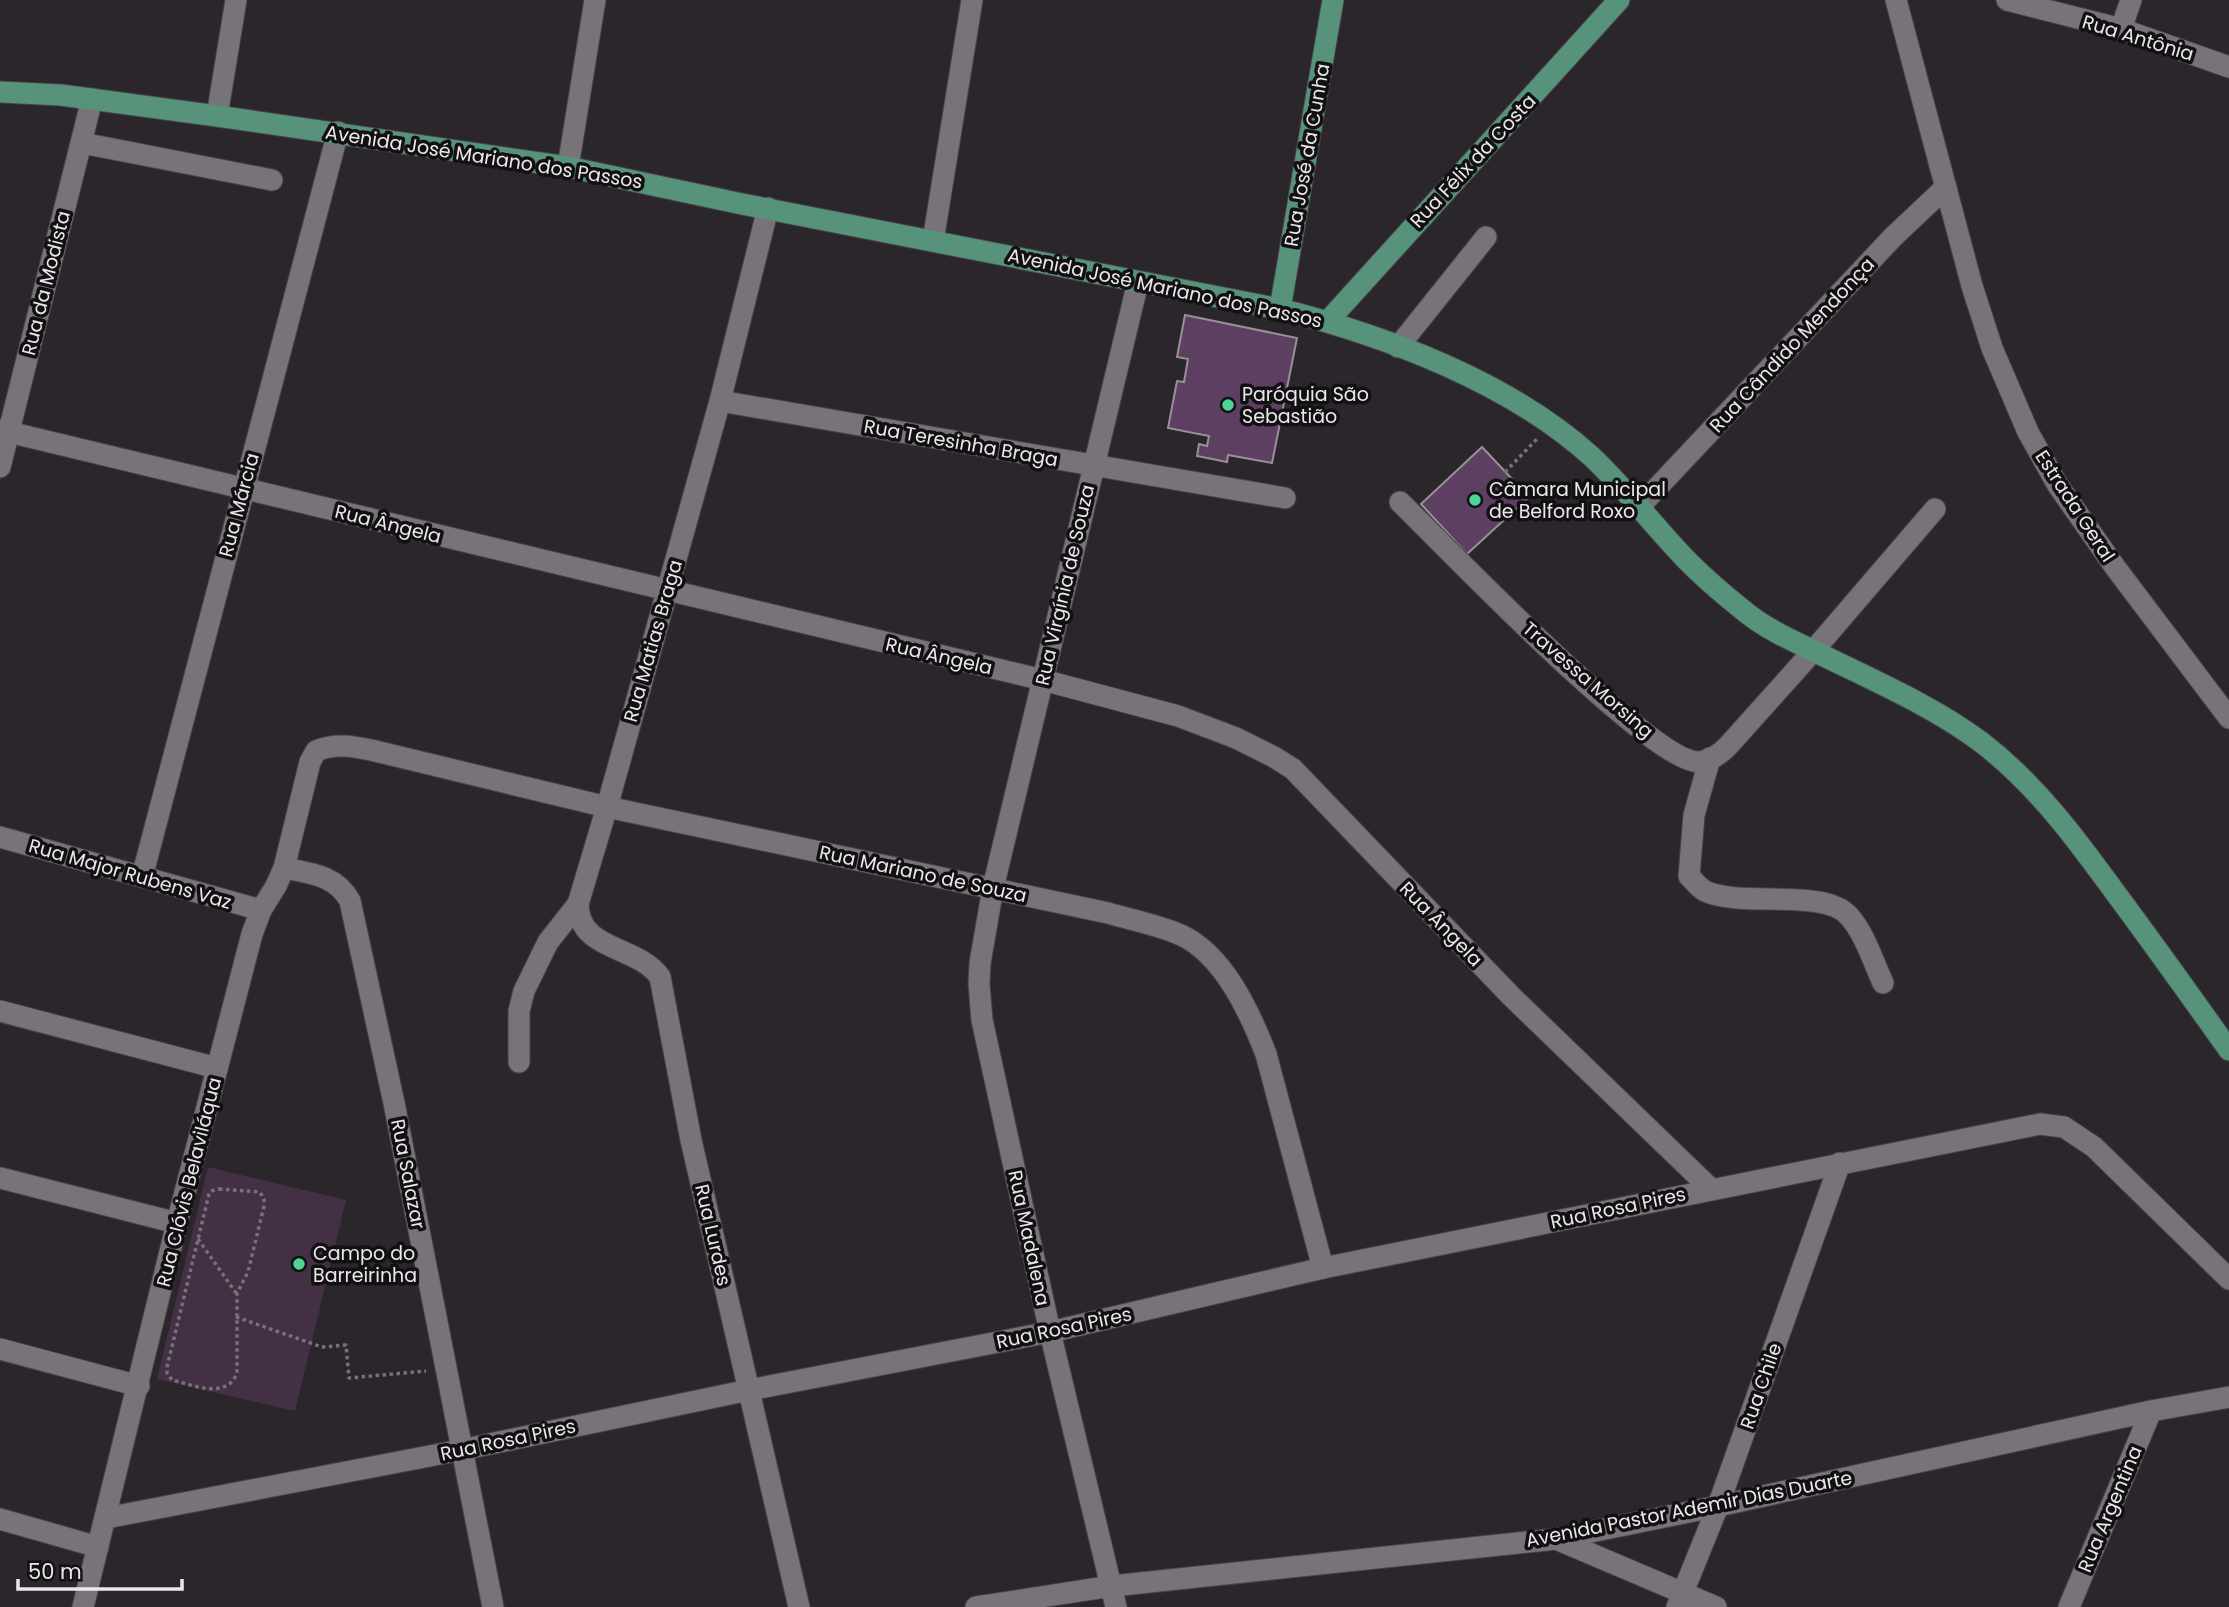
<svg xmlns="http://www.w3.org/2000/svg" width="2229" height="1607" font-family="Poppins,sans-serif">
  <rect width="100%" height="100%" fill="#2a262b"/>
  <polygon fill="#433045" points="208,1167 346,1200 295,1411 157,1379"/>
  <g fill="#5d3f61" stroke="#979197" stroke-width="2">
    <polygon points="1185,315 1297,338 1272,463 1228,455 1227,462 1197,456 1199,444 1207,446 1209,436 1168,428 1177,381 1184,382 1188,359 1177,357"/>
    <polygon points="1482,447 1529,497 1467,554 1421,504"/>
  </g>
  <g fill="none" stroke-linecap="round" stroke-linejoin="round">
    <defs>
      <g id="minor">
        <polyline points="1896,0 1972,286 1992,348 2028,432 2057,484 2115,567 2229,718"/>
        <polyline points="2007,0 2121,29 2229,67"/>
        <polyline points="2121,29 2131,0"/>
        <polyline points="217,116 236,0"/>
        <polyline points="82,143 272,180"/>
        <polyline points="568,167 595,0"/>
        <polyline points="933,241 972,0"/>
        <polyline points="1398,347 1486,237"/>
        <polyline points="720,401 1285,498"/>
        <polyline points="0,430 1043,680 1178,716 1236,738 1274,757 1293,769 1511,996 1711,1189"/>
        <polyline points="0,467 92,99"/>
        <path d="M1400 502C1443 544 1654 765 1700 762 1710 761 1721 753 1728 746L1814 650 1935 509"/>
        <polyline points="1640,506 1893,237 1946,187"/>
        <path d="M1710 758 1694 815 1689 876C1694 881 1699 888 1705 891 1741 908 1823 888 1848 915 1864 932 1873 961 1883 983"/>
        <polyline points="0,837 261,910"/>
        <path d="M284 868C310 873 336 875 350 901L394 1103 493 1607"/>
        <polyline points="142,877 338,132"/>
        <path d="M578 904C579 952 636 944 660 977L691 1140 799 1607"/>
        <polyline points="0,1011 217,1068"/>
        <polyline points="519,1062 519,1011 524,991 548,942 578,904 607,807 720,401 768,208"/>
        <polyline points="0,1178 177,1223"/>
        <polyline points="0,1349 139,1386"/>
        <polyline points="106,1518 461,1450 749,1390 1050,1332 1323,1268 2040,1124 2064,1127 2094,1147 2229,1279"/>
        <polyline points="0,1519 98,1547"/>
        <polyline points="1556,1539 1716,1607"/>
        <path d="M83 1607 177 1223 252 934 261 910 276 886 284 868 310 762 316 751C335 743 351 746 371 750L607 807 1108 913C1132 920 1159 925 1181 935 1224 955 1250 1013 1266 1054L1323 1268"/>
        <polyline points="976,1607 1112,1586 1556,1539 1718,1506 2151,1411 2229,1397"/>
        <polyline points="1116,1607 1050,1332 982,1020 979,984 980,963 993,888 1138,282"/>
        <polyline points="1677,1607 1718,1506 1840,1163"/>
        <polyline points="2069,1607 2151,1411"/>
      </g>
      <g id="major">
        <path d="M0 92 61 95 217 116 568 167 742 204 1280 309C1386 336 1509 382 1591 456 1623 486 1649 520 1679 552 1700 575 1724 595 1748 614 1771 632 1798 643 1824 656 1877 682 1934 707 1981 742 2036 784 2077 840 2117 895 2155 946 2192 998 2229 1050"/>
        <polyline points="1280,309 1333,0"/>
        <polyline points="1328,321 1619,0"/>
      </g>
    </defs>
    <use href="#minor" stroke="#474347" stroke-width="23"/>
    <use href="#major" stroke="#474347" stroke-width="23"/>
    <g stroke="#767276" stroke-width="3.5" stroke-dasharray="3.5 3.5" stroke-linecap="butt">
      <polyline points="1505,472 1537,439"/>
      <path d="M219 1189 260 1192 264 1199V1206L248 1272 237 1293V1373C227 1400 193 1385 172 1380L167 1373V1367L209 1194 211 1191Z"/>
      <polyline points="198,1239 236,1293"/>
      <polyline points="236,1317 322,1347 346,1345 349,1378 426,1371"/>
    </g>
    <use href="#minor" stroke="#787379" stroke-width="21"/>
    <use href="#major" stroke="#56937a" stroke-width="21"/>
  </g>
  <g fill="#4fd399" stroke="#121012" stroke-width="2.5">
    <circle cx="1228" cy="405" r="7"/>
    <circle cx="1475" cy="500" r="7"/>
    <circle cx="299" cy="1264" r="7"/>
  </g>
  <g text-anchor="middle" dominant-baseline="central" stroke-width="7" stroke-linejoin="round" paint-order="stroke">
    <g font-size="19" fill="#ebe8eb" stroke="#121012">
      <text transform="translate(2138 38) rotate(17)">Rua Antônia</text>
      <text transform="translate(1307 155) rotate(-80)">Rua José da Cunha</text>
      <text transform="translate(484 157) rotate(9)">Avenida José Mariano dos Passos</text>
      <text transform="translate(1473 161) rotate(-47)">Rua Félix da Costa</text>
      <text transform="translate(46 283) rotate(-76)">Rua da Modista</text>
      <text transform="translate(1165 288) rotate(12)">Avenida José Mariano dos Passos</text>
      <text transform="translate(1792 345) rotate(-47)">Rua Cândido Mendonça</text>
      <text transform="translate(961 443) rotate(10)">Rua Teresinha Braga</text>
      <text transform="translate(239 505) rotate(-75)">Rua Márcia</text>
      <text transform="translate(2075 506) rotate(57)">Estrada Geral</text>
      <text transform="translate(388 524) rotate(14)">Rua Ângela</text>
      <text transform="translate(1065 585) rotate(-77)">Rua Virgínia de Souza</text>
      <text transform="translate(653 641) rotate(-74)">Rua Matias Braga</text>
      <text transform="translate(939 656) rotate(13)">Rua Ângela</text>
      <text transform="translate(1588 680) rotate(41)">Travessa Morsing</text>
      <text transform="translate(130 874) rotate(16)">Rua Major Rubens Vaz</text>
      <text transform="translate(923 874) rotate(12)">Rua Mariano de Souza</text>
      <text transform="translate(1441 924) rotate(46)">Rua Ângela</text>
      <text transform="translate(408 1174) rotate(79)">Rua Salazar</text>
      <text transform="translate(189 1182) rotate(-76)">Rua Clóvis Belaviláqua</text>
      <text transform="translate(1618 1208) rotate(-12)">Rua Rosa Pires</text>
      <text transform="translate(713 1235) rotate(77)">Rua Lurdes</text>
      <text transform="translate(1029 1238) rotate(78)">Rua Madalena</text>
      <text transform="translate(1064 1328) rotate(-12)">Rua Rosa Pires</text>
      <text transform="translate(1761 1386) rotate(-71)">Rua Chile</text>
      <text transform="translate(508 1440) rotate(-12)">Rua Rosa Pires</text>
      <text transform="translate(1689 1509) rotate(-11)">Avenida Pastor Ademir Dias Duarte</text>
      <text transform="translate(2110 1509) rotate(-67)">Rua Argentina</text>
    </g>
    <g font-size="19" fill="#ebe8eb" stroke="#121012" text-anchor="start">
      <text x="1242" y="394">Paróquia São<tspan x="1242" dy="22">Sebastião</tspan></text>
      <text x="1489" y="489">Câmara Municipal<tspan x="1489" dy="22">de Belford Roxo</tspan></text>
      <text x="313" y="1253">Campo do<tspan x="313" dy="22">Barreirinha</tspan></text>
    </g>
  </g>
  <path d="M18 1579v10h164v-10" fill="none" stroke="#ebe8eb" stroke-width="3.5"/>
  <text x="28" y="1579" font-size="21" fill="#ebe8eb" stroke="#121012" stroke-width="5" paint-order="stroke">50 m</text>
</svg>
